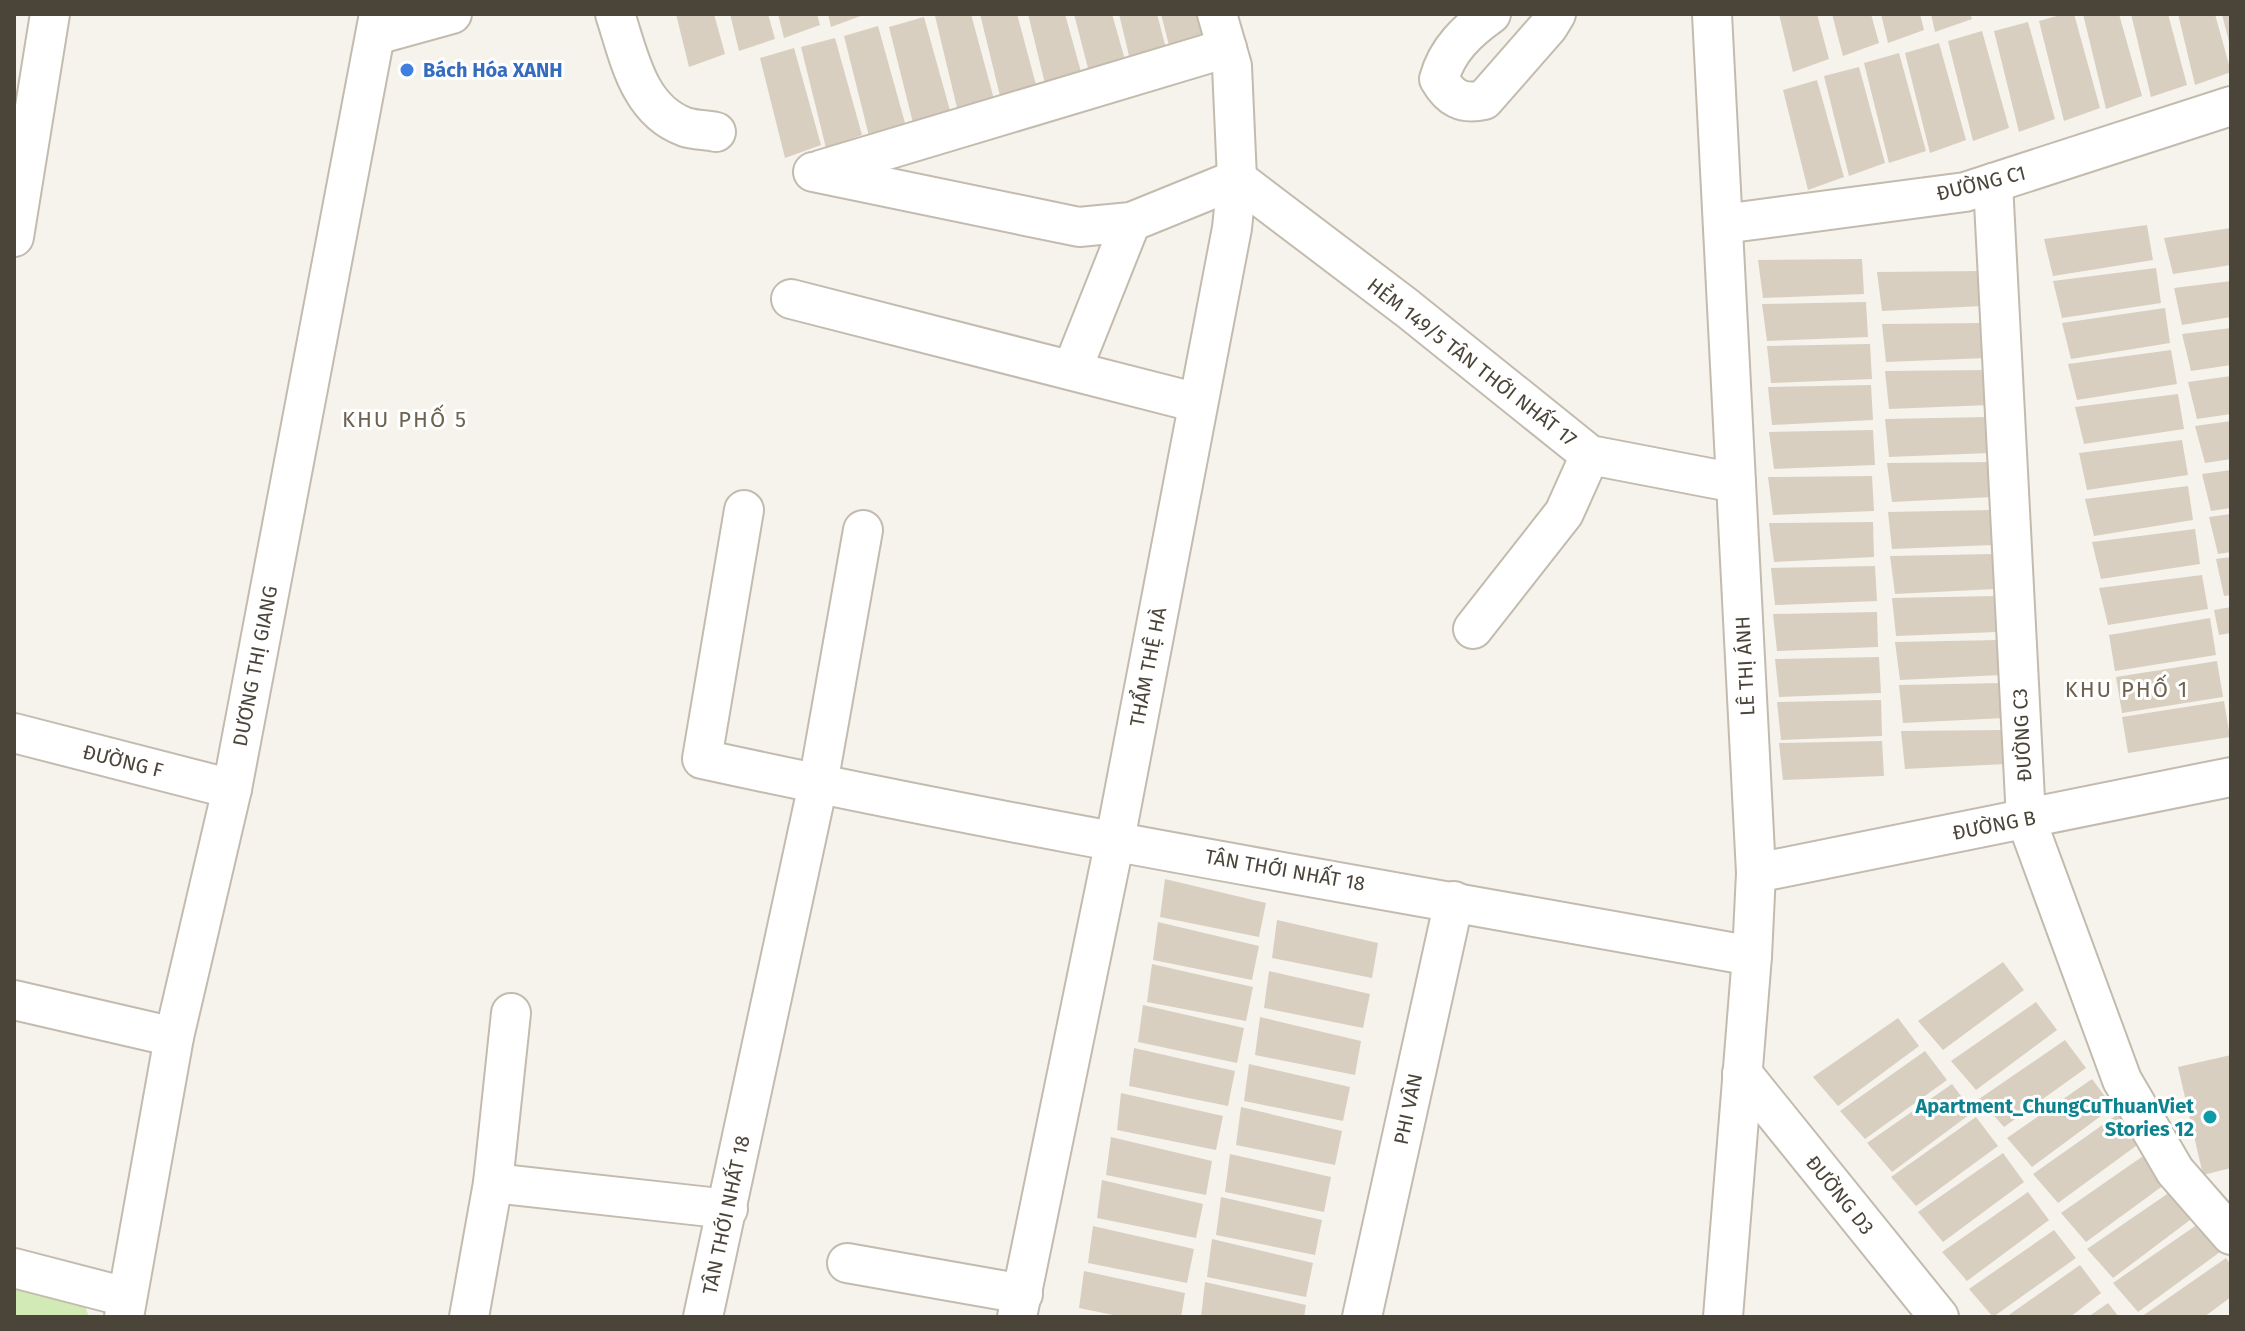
<svg xmlns="http://www.w3.org/2000/svg" width="2245" height="1331" font-family="'Fira Sans',sans-serif">
  <rect width="100%" height="100%" fill="#f6f3ec"/>
  <polygon fill="#d2eab5" points="14,1273 85,1306 89,1317 14,1317"/>
  <g fill="#d8cfc1">
    <polygon points="676,14 714,14 725,54 689,67"/>
    <polygon points="730,14 768,14 775,39 739,51"/>
    <polygon points="778,14 817,14 820,25 784,38"/>
    <polygon points="828,14 866,14 831,27"/>
    <polygon points="940,14 971,14 995,103 959,116 935,16"/>
    <polygon points="980,14 1017,14 1038,92 1002,104"/>
    <polygon points="1028,14 1065,14 1083,79 1047,92"/>
    <polygon points="1074,14 1112,14 1127,67 1091,80"/>
    <polygon points="1119,14 1157,14 1168,56 1132,68"/>
    <polygon points="1161,14 1200,14 1208,44 1172,57"/>
    <polygon points="1779,14 1817,14 1829,59 1793,72"/>
    <polygon points="1832,14 1871,14 1879,43 1843,56"/>
    <polygon points="1881,14 1920,14 1924,30 1888,43"/>
    <polygon points="1931,14 1970,14 1972,19 1935,32"/>
    <polygon points="2064,14 2074,14 2100,108 2064,121 2039,21"/>
    <polygon points="2083,14 2119,14 2142,96 2106,109"/>
    <polygon points="2131,14 2168,14 2187,85 2151,97"/>
    <polygon points="2178,14 2215,14 2231,72 2195,85"/>
    <polygon points="2222,14 2231,14 2231,46 2230,46"/>
    <polygon points="924,17 951,114 914,127 889,27"/>
    <polygon points="2028,22 2055,119 2019,132 1994,31"/>
    <polygon points="878,26 905,123 869,136 844,36"/>
    <polygon points="1982,31 2009,128 1973,141 1948,41"/>
    <polygon points="835,38 862,135 826,148 801,47"/>
    <polygon points="1939,43 1966,140 1930,153 1905,53"/>
    <polygon points="794,48 821,145 785,158 760,58"/>
    <polygon points="1899,53 1926,151 1889,163 1864,63"/>
    <polygon points="1859,67 1885,163 1849,176 1824,76"/>
    <polygon points="1817,80 1844,177 1808,190 1783,90"/>
    <polygon points="2147,225 2153,260 2053,276 2044,239"/>
    <polygon points="2231,228 2231,265 2173,274 2164,238"/>
    <polygon points="1862,259 1864,294 1763,298 1758,260"/>
    <polygon points="2156,268 2161,303 2062,318 2053,281"/>
    <polygon points="1981,271 1983,306 1882,311 1877,272"/>
    <polygon points="2231,281 2231,317 2182,325 2174,288"/>
    <polygon points="1866,302 1868,337 1767,341 1762,304"/>
    <polygon points="2165,308 2170,343 2071,359 2062,323"/>
    <polygon points="1986,323 1987,358 1886,362 1882,324"/>
    <polygon points="2231,328 2231,365 2191,371 2182,334"/>
    <polygon points="1870,344 1872,379 1771,383 1767,346"/>
    <polygon points="2171,350 2177,384 2077,400 2068,364"/>
    <polygon points="1988,370 1990,405 1889,409 1885,371"/>
    <polygon points="2231,376 2231,414 2197,419 2188,382"/>
    <polygon points="1871,385 1873,420 1772,425 1768,387"/>
    <polygon points="2178,394 2184,429 2084,444 2075,407"/>
    <polygon points="1988,417 1990,453 1889,457 1885,419"/>
    <polygon points="2231,421 2231,459 2205,463 2195,426"/>
    <polygon points="1873,430 1875,465 1774,469 1769,432"/>
    <polygon points="2182,440 2188,475 2087,490 2079,453"/>
    <polygon points="1991,462 1993,497 1892,502 1887,463"/>
    <polygon points="2231,470 2231,508 2211,511 2202,474"/>
    <polygon points="1872,476 1874,511 1773,515 1768,477"/>
    <polygon points="2188,486 2193,520 2094,536 2085,499"/>
    <polygon points="1992,510 1994,545 1892,549 1888,512"/>
    <polygon points="2231,514 2231,552 2218,554 2209,517"/>
    <polygon points="1873,522 1874,557 1774,562 1769,523"/>
    <polygon points="2195,529 2200,564 2101,579 2092,542"/>
    <polygon points="1994,554 1995,589 1895,594 1890,556"/>
    <polygon points="2231,557 2231,595 2224,596 2216,559"/>
    <polygon points="1875,566 1877,601 1775,605 1771,568"/>
    <polygon points="2202,575 2208,609 2108,625 2099,588"/>
    <polygon points="1995,596 1997,632 1896,636 1892,598"/>
    <polygon points="2231,607 2231,633 2219,635 2214,610"/>
    <polygon points="1877,612 1878,647 1777,651 1773,614"/>
    <polygon points="2210,618 2216,655 2115,671 2109,635"/>
    <polygon points="1999,640 2001,675 1900,680 1895,642"/>
    <polygon points="1879,657 1881,693 1779,697 1775,659"/>
    <polygon points="2217,661 2223,697 2122,713 2116,677"/>
    <polygon points="2002,683 2004,718 1903,723 1899,685"/>
    <polygon points="1881,700 1882,736 1781,740 1777,702"/>
    <polygon points="2224,701 2230,737 2128,753 2122,717"/>
    <polygon points="2004,730 2006,764 1905,769 1901,731"/>
    <polygon points="1882,741 1884,776 1783,780 1779,743"/>
    <polygon points="1165,879 1266,903 1259,937 1160,917"/>
    <polygon points="1277,920 1378,943 1372,978 1272,958"/>
    <polygon points="1158,922 1259,946 1252,980 1153,960"/>
    <polygon points="2003,962 2024,990 1943,1050 1918,1021"/>
    <polygon points="1152,964 1253,987 1246,1021 1147,1002"/>
    <polygon points="1269,971 1370,994 1363,1028 1264,1008"/>
    <polygon points="2036,1002 2057,1030 1976,1090 1951,1061"/>
    <polygon points="1143,1005 1244,1028 1237,1063 1138,1042"/>
    <polygon points="1260,1017 1361,1041 1355,1075 1255,1055"/>
    <polygon points="1898,1018 1919,1046 1838,1106 1813,1077"/>
    <polygon points="2065,1040 2086,1068 2004,1127 1979,1099"/>
    <polygon points="1134,1048 1235,1071 1228,1106 1129,1086"/>
    <polygon points="1925,1051 1947,1080 1865,1139 1840,1111"/>
    <polygon points="2231,1055 2231,1168 2203,1175 2178,1067"/>
    <polygon points="1249,1064 1350,1087 1343,1121 1244,1101"/>
    <polygon points="2092,1079 2113,1107 2032,1167 2007,1138"/>
    <polygon points="1952,1084 1973,1112 1892,1172 1867,1143"/>
    <polygon points="1121,1093 1223,1116 1216,1150 1117,1130"/>
    <polygon points="1241,1107 1342,1131 1335,1165 1236,1145"/>
    <polygon points="2118,1114 2140,1143 2058,1203 2033,1174"/>
    <polygon points="1976,1117 1998,1146 1916,1206 1891,1177"/>
    <polygon points="1111,1137 1212,1161 1206,1195 1106,1175"/>
    <polygon points="2003,1153 2024,1182 1943,1242 1918,1212"/>
    <polygon points="1230,1154 1331,1177 1324,1212 1225,1192"/>
    <polygon points="2146,1154 2168,1182 2086,1242 2061,1213"/>
    <polygon points="1102,1180 1203,1204 1196,1238 1097,1218"/>
    <polygon points="2173,1190 2194,1217 2113,1278 2087,1249"/>
    <polygon points="2028,1192 2049,1220 1967,1281 1942,1252"/>
    <polygon points="1221,1197 1322,1220 1315,1255 1216,1235"/>
    <polygon points="2198,1224 2220,1252 2138,1312 2113,1283"/>
    <polygon points="1093,1226 1194,1249 1187,1283 1088,1263"/>
    <polygon points="2054,1230 2076,1258 1993,1317 1969,1289"/>
    <polygon points="1212,1239 1313,1263 1306,1297 1207,1277"/>
    <polygon points="2226,1258 2231,1265 2231,1297 2204,1317 2141,1317"/>
    <polygon points="2080,1265 2101,1293 2070,1317 2006,1317"/>
    <polygon points="1084,1271 1185,1293 1181,1317 1123,1317 1079,1308"/>
    <polygon points="1205,1282 1306,1305 1304,1317 1201,1317"/>
    <polygon points="2108,1303 2119,1317 2088,1317"/>
  </g>
  <g fill="none" stroke-linecap="round" stroke-linejoin="round">
    <defs>
      <g id="minor">
        <path d="M615 14C629 56 638 110 685 127 694 130 706 130 716 132"/>
        <path d="M1491 14C1467 31 1447 50 1439 79 1450 98 1462 105 1484 100L1548 27 1556 14"/>
        <polyline points="1712,14 1756,873 1752,956 1723,1317"/>
        <polyline points="376,35 452,14"/>
        <polyline points="820,170 1227,48"/>
        <polyline points="813,172 1079,227 1131,222 1237,179 1407,308 1590,455 1736,483"/>
        <polyline points="1993,183 2026,819 2122,1080 2175,1171 2231,1235"/>
        <polyline points="1723,224 1965,192 2231,106"/>
        <polyline points="14,237 50,14"/>
        <polyline points="791,299 1198,403"/>
        <polyline points="1072,370 1131,222"/>
        <path d="M744 510 702 759C1050 835 1402 892 1752 956"/>
        <polyline points="1473,629 1564,513 1590,455"/>
        <polyline points="14,733 232,789"/>
        <polyline points="1756,873 2231,777"/>
        <polyline points="14,1000 174,1037"/>
        <polyline points="1742,1073 1939,1317"/>
        <polyline points="493,1183 728,1209"/>
        <polyline points="847,1263 1023,1294"/>
        <polyline points="14,1268 126,1297"/>
        <polyline points="124,1317 174,1037 232,789 379,14"/>
        <polyline points="469,1317 493,1183 511,1013"/>
        <polyline points="703,1317 818,784 863,530"/>
        <polyline points="1017,1317 1115,840 1232,228 1237,179 1232,66 1217,14"/>
        <polyline points="1362,1317 1454,901"/>
      </g>
    </defs>
    <use href="#minor" stroke="#c2bbae" stroke-width="42"/>
    <use href="#minor" stroke="#fff" stroke-width="38"/>
  </g>
  <circle fill="#3f7fe0" stroke="#fff" stroke-width="3" cx="407" cy="70" r="8"/>
  <circle fill="#0f9aa8" stroke="#fff" stroke-width="3" cx="2210" cy="1117" r="8"/>
  <g text-anchor="middle" dominant-baseline="central" stroke-width="6" stroke-linejoin="round" paint-order="stroke">
    <g font-size="20" font-weight="bold" fill="#366cbe" stroke="#fff" text-anchor="start">
      <text x="423" y="70">Bách Hóa XANH</text>
    </g>
    <g font-size="20" fill="#4b4439" stroke="#fff">
      <text transform="translate(1981 183) rotate(-14)">ĐƯỜNG C1</text>
      <text transform="translate(1472 362) rotate(38)">HẺM 149/5 TÂN THỚI NHẤT 17</text>
      <text transform="translate(255 666) rotate(-79)">DƯƠNG THỊ GIANG</text>
      <text transform="translate(1745 666) rotate(-93)">LÊ THỊ ÁNH</text>
      <text transform="translate(1148 667) rotate(-79)">THẨM THỆ HÀ</text>
      <text transform="translate(2022 735) rotate(-93)">ĐƯỜNG C3</text>
      <text transform="translate(123 761) rotate(14)">ĐƯỜNG F</text>
      <text transform="translate(1994 825) rotate(-11)">ĐƯỜNG B</text>
      <text transform="translate(1285 870) rotate(10)">TÂN THỚI NHẤT 18</text>
      <text transform="translate(1408 1109) rotate(-78)">PHI VÂN</text>
      <text transform="translate(1840 1195) rotate(51)">ĐƯỜNG D3</text>
      <text transform="translate(726 1215) rotate(-78)">TÂN THỚI NHẤT 18</text>
    </g>
    <g font-size="20" font-weight="bold" fill="#0d838f" stroke="#fff" text-anchor="end">
      <text x="2194" y="1106">Apartment_ChungCuThuanViet<tspan x="2194" dy="23">Stories 12</tspan></text>
    </g>
    <g font-size="22" letter-spacing="2" fill="#6e6250" stroke="#fff">
      <text x="405" y="419">KHU PHỐ 5</text>
      <text x="2127" y="689">KHU PHỐ 1</text>
    </g>
  </g>
  <rect width="2245" height="1331" fill="none" stroke="#4b4439" stroke-width="32"/>
</svg>
